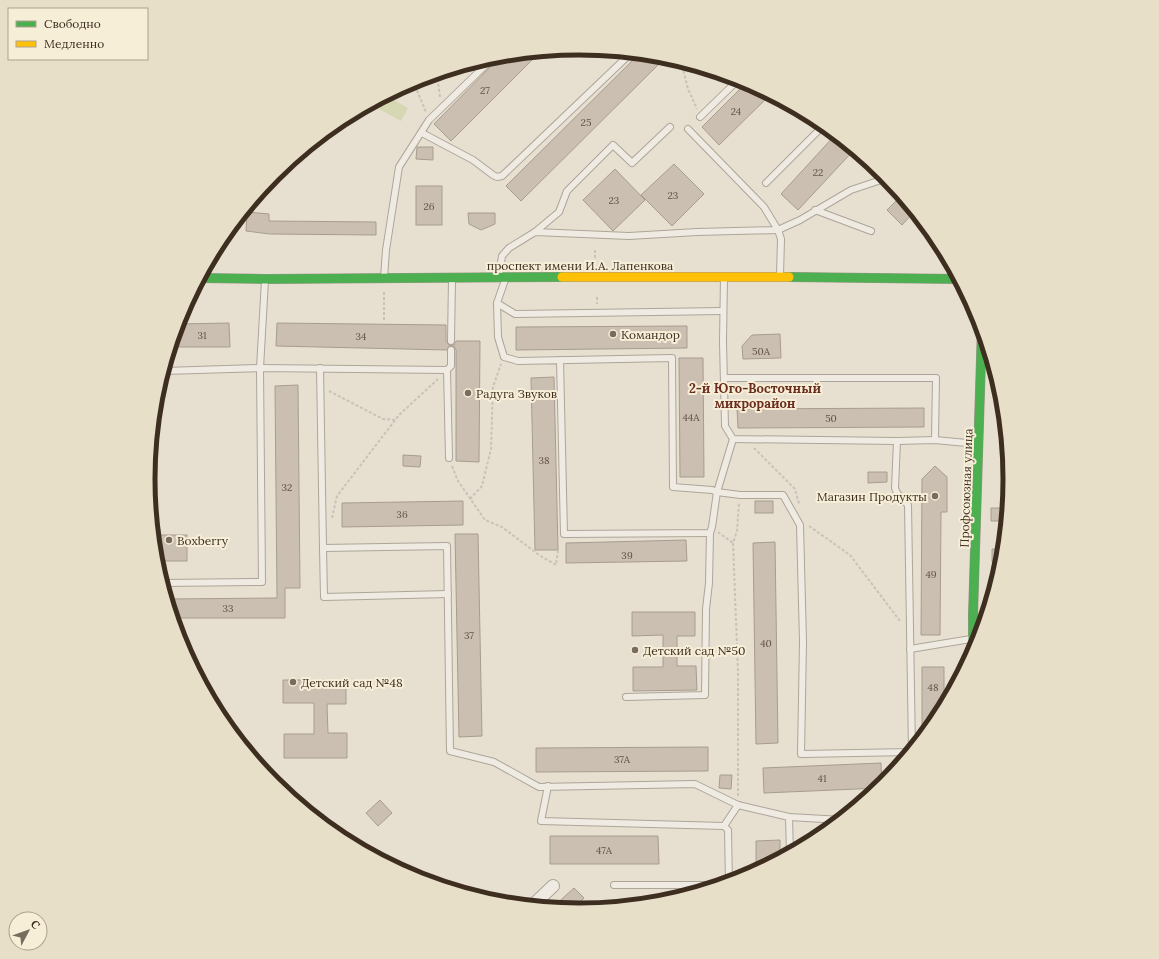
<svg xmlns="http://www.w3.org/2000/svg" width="1159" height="959" font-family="Lora,serif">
  <rect width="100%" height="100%" fill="#e7e0d1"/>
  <polygon fill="#d6d7b3" points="387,96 408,108 401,121 379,109"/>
  <g fill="#cbbfb2" stroke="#a89c90">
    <polygon points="540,52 451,141 434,124 501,56"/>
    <polygon points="639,54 666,57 521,201 506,186"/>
    <polygon points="747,82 770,95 719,145 702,127"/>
    <polygon points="836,134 854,150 798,210 781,194"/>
    <polygon points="417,147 433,147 433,160 416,159"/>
    <polygon points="674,164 704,194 672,226 641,195"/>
    <polygon points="615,169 645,200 613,231 583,200"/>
    <rect x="416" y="186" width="26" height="39"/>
    <polygon points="902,195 915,211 902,225 887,210"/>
    <polygon points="247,212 269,214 269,221 376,222 376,235 270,234 246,231"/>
    <polygon points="468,213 495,213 495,224 481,230 469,224"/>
    <polygon points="229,323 230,347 171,347 178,324"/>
    <polygon points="277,323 446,325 446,341 449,345 454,345 456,341 480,341 479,462 456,461 456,350 454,346 449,346 447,350 276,346"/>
    <polygon points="687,326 687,348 516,350 516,327"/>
    <polygon points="780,334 781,358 743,359 742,346 752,335"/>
    <polygon points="679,358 703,358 704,477 680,477"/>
    <polygon points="554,377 558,550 535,550 531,378"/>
    <polygon points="298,385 300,588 285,588 285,618 173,618 167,599 277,598 275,386"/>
    <polygon points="924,408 924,427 738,428 737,409"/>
    <polygon points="403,455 421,456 420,467 403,466"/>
    <polygon points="935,466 947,477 947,512 941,512 940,635 921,635 922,479"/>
    <polygon points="868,472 887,472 887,482 868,483"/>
    <polygon points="463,501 463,525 342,527 342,503"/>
    <rect x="755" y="501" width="18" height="12"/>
    <polygon points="991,508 1008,508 1007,521 991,521"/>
    <polygon points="455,534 478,534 482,736 459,737"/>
    <rect x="156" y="535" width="31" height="26"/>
    <polygon points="686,540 687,561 566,563 566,543"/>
    <polygon points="775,542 778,743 756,744 753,543"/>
    <polygon points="992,549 1004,550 1003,562 992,562"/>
    <polygon points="632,612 695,612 695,636 677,636 677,666 696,666 697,690 633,691 633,667 663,667 663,635 632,636"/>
    <polygon points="922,667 944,667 944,708 938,719 922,739"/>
    <polygon points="283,680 346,680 346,704 327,704 328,733 347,733 347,758 284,758 284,734 314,734 314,703 283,703"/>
    <polygon points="708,747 708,771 536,772 536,748"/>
    <polygon points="881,763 882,787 881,788 764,793 763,768"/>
    <polygon points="720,775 732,775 731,789 719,788"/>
    <polygon points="380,800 392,813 378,826 366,813"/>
    <polygon points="550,836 658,836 659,864 550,864"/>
    <polygon points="780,840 780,859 756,872 756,841"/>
    <polygon points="574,888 584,898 572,910 552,908"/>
  </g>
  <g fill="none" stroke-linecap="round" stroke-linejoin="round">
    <defs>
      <g id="lane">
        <polyline points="700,117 739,79"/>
        <polyline points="688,129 764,207 778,230 781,239 780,275"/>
        <polyline points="422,133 473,160 493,175 497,177 502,176 631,53"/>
        <polyline points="766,183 824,125"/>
        <polyline points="815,210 871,231"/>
        <polyline points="535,232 559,212 567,191 613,145 632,163 670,127"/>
        <polyline points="499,276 502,256 509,248 535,232 629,236 697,232 778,230 800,220 851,190 887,178"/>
        <polyline points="724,277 723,342 725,426 733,439 897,441 935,440 977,444"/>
        <polyline points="384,278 386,250 399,167 429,120 494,57"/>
        <polyline points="505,280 497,303 498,337 504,357 518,361 672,358 673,487 712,490 717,492 712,527 710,533 564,534 560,360"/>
        <polyline points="497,303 515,314 723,311"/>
        <polyline points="451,341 452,279"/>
        <polyline points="320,368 323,548 447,546 450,751 494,762 539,787 695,784 738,805 789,817 842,820"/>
        <polyline points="447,370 451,366 451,350"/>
        <polyline points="164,371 260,368 447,370 449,458"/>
        <polyline points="724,378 936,378 935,440"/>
        <polyline points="733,439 717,492 740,495 783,495 800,525 803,642 801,754 911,752"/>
        <polyline points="897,441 895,488 897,493 908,505 912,751"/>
        <polyline points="323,548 324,597 448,594"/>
        <polyline points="162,583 262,582 260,368 265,280"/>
        <polyline points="910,649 971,639"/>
        <polyline points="626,697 705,695 706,609 709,583 710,533"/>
        <polyline points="548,786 541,821 724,826 738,805"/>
        <polyline points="789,817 790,854"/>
        <polyline points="724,826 728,830 729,883"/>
        <polyline points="614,885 722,885"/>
      </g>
      <polyline id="street" points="532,906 553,886"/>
      <g id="fast">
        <polyline points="789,277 959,279"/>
        <polyline points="200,278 265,279 562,277"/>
        <polyline points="976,650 973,639 973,615 982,327"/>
      </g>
      <polyline id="slow" points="562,277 789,277"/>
    </defs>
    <use href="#lane" stroke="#ada599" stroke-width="8"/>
    <use href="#street" stroke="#ada599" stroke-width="14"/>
    <use href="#fast" stroke="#9c958a" stroke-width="10"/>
    <use href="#slow" stroke="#9c958a" stroke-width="10"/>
    <g stroke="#c8c2b9" stroke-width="2" stroke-dasharray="3 2" stroke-linecap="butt">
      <polyline points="681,61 688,89 697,109"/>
      <polyline points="437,74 440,97"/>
      <polyline points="413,81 426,112"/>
      <polyline points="595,250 595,260"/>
      <polyline points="597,297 597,304"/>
      <polyline points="384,320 384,291"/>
      <polyline points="329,391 383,419 395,420"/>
      <polyline points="754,448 795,489 799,504"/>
      <polyline points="452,466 458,481 485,520 502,527 539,555 556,565 558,550"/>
      <polyline points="470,499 482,486 491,449 493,387 501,364"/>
      <polyline points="332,518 337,496 399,415 438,379"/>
      <polyline points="809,526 850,555 900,621"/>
      <polyline points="718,532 733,543"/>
      <polyline points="738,796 738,672 733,543 737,531 739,503"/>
    </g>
    <use href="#lane" stroke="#efebe3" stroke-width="6"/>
    <use href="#street" stroke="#efebe3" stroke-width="12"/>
    <use href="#fast" stroke="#4caf50" stroke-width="9"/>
    <use href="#slow" stroke="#ffc107" stroke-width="9"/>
  </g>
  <g fill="#786c5e" stroke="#f7eed8" stroke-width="1.5">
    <circle cx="613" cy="334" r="4"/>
    <circle cx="468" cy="393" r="4"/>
    <circle cx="935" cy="496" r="4"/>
    <circle cx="169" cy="540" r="4"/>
    <circle cx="635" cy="650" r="4"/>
    <circle cx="293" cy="682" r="4"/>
  </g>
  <g text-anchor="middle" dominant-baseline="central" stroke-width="4" stroke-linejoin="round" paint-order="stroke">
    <g font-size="10" fill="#605244">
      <text x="485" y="90">27</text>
      <text x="736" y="111">24</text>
      <text x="586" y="122">25</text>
      <text x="818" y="172">22</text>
      <text x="673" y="195">23</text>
      <text x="614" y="200">23</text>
      <text x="429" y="206">26</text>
      <text x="202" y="335">31</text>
      <text x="361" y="336">34</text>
      <text x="761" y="351">50А</text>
      <text x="691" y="417">44А</text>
      <text x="831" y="418">50</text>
      <text x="544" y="460">38</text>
      <text x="287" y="487">32</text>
      <text x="402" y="514">36</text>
      <text x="627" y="555">39</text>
      <text x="931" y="574">49</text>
      <text x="228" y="608">33</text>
      <text x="469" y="635">37</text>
      <text x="766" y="643">40</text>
      <text x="933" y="687">48</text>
      <text x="622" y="759">37А</text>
      <text x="822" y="778">41</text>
      <text x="604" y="850">47А</text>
    </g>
    <g font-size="12" fill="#3d2e20" stroke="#f7eed8">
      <text x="580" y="265">проспект имени И.А. Лапенкова</text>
      <text transform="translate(966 488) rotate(-88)">Профсоюзная улица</text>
    </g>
    <g font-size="12" fill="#3d2e20" stroke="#f7eed8" text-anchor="start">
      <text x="621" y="334">Командор</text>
      <text x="476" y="393">Радуга Звуков</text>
      <text x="927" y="496" text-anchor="end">Магазин Продукты</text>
      <text x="177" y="540">Boxberry</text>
      <text x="643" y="650">Детский сад №50</text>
      <text x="301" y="682">Детский сад №48</text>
    </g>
    <g font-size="13" font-weight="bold" fill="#6b2e1e" stroke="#f7eed8">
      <text x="755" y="388">2-й Юго-Восточный<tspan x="755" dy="15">микрорайон</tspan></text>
    </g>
  </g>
  <path d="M0 0H1159V959H0ZM155 479a424 424 0 1 1 848 0a424 424 0 1 1-848 0Z" fill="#e8dfc9" fill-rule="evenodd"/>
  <path fill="none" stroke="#3d2e20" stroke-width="5" d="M155 479a424 424 0 1 1 848 0a424 424 0 1 1-848 0Z"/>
  <rect x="8" y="8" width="140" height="52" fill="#f7eed8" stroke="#ada18e"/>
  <rect x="16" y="21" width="20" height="6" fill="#4caf50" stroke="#ada18e"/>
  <text x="44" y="28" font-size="12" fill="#3d2e20">Свободно</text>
  <rect x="16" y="41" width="20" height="6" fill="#ffc107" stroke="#ada18e"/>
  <text x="44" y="48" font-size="12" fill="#3d2e20">Медленно</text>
  <g transform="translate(28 931) rotate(49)"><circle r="19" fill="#f7eed8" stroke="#ada18e"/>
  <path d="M0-3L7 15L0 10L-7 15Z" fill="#786c5e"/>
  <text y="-6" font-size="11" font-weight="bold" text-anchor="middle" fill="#3d2e20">С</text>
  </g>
</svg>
